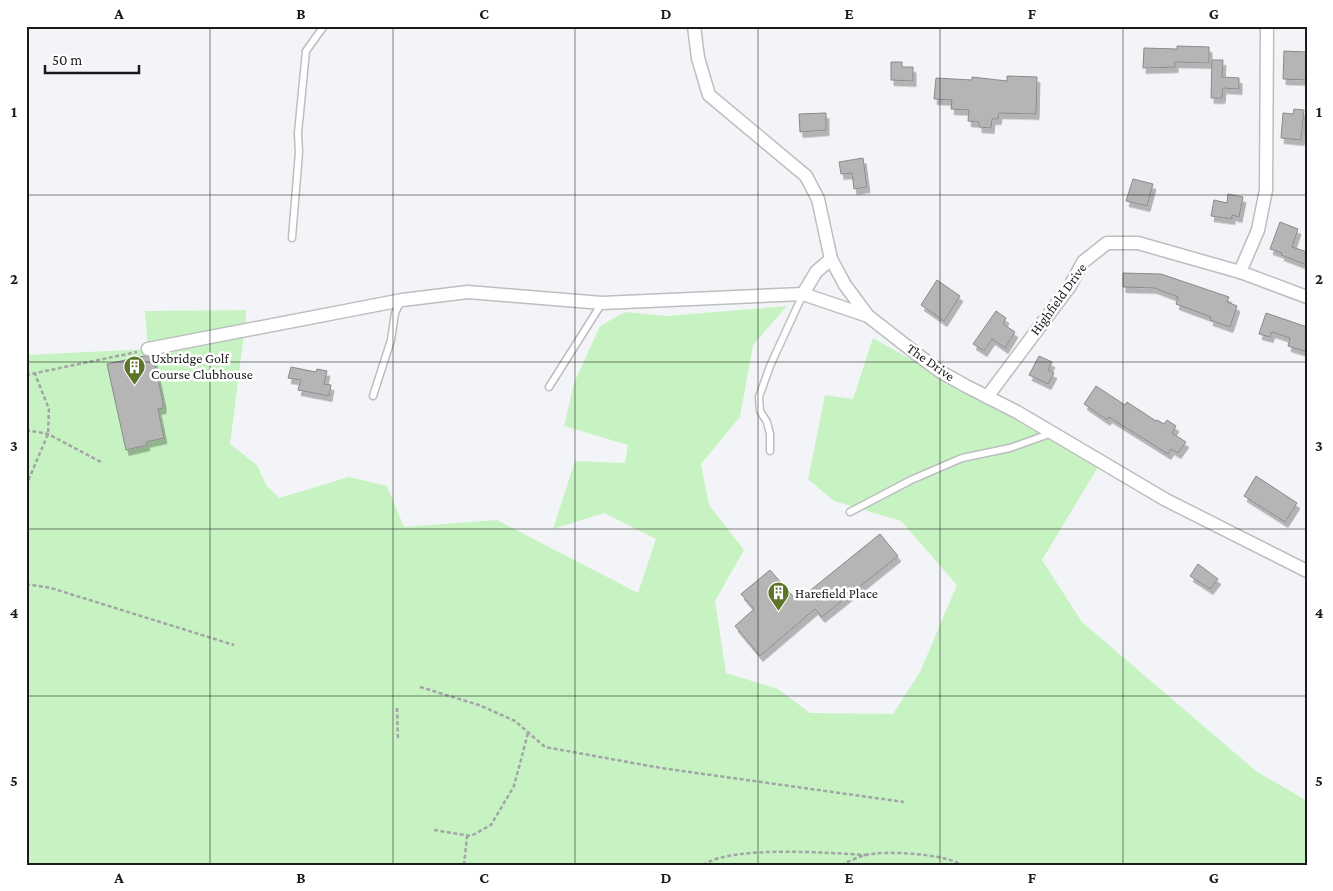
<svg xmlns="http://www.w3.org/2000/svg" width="1333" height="891" font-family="'Crimson Pro',serif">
  <defs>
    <filter id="shadow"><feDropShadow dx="3" dy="5.5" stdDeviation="0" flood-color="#0004"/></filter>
  </defs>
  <rect width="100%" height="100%" fill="#f3f4f7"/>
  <polygon fill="#c7f3c2" points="787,306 753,345 740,417 701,464 709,505 744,550 715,601 726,673 778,689 810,713 893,714 920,672 957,585 901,521 834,501 808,479 825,395 853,399 873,338 940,376 963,393 985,402 1068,447 1098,467 1042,560 1082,622 1256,771 1307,801 1307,865 26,865 26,355 148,349 145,311 246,310 246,318 230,444 257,465 266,485 279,498 349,477 387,486 404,527 497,520 638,593 656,539 604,513 553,529 575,461 625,463 628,445 564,426 574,383 600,326 625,312 666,316"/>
  <g fill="#b6b4b5" stroke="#8c898a" filter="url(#shadow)">
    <polygon points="1177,46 1209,47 1209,63 1175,62 1175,67 1143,68 1144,48 1177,49"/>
    <polygon points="1284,51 1307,52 1307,80 1283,79"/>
    <polygon points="1212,60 1223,60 1222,77 1239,78 1239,89 1223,88 1222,98 1211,98"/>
    <polygon points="891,62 902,62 902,67 913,67 913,81 891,80"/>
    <polygon points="1007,76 1037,77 1036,114 999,113 998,119 992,119 991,128 979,127 979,122 968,121 969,110 951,109 952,100 934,99 936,78 972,80 972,77 1007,81"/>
    <polygon points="1294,109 1304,110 1301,140 1281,138 1283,113 1293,114"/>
    <polygon points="826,113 826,130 800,132 799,114"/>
    <polygon points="863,158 867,187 854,189 852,173 841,174 839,162"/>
    <polygon points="1133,179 1153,184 1147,206 1126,201"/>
    <polygon points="1228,194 1243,197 1239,217 1232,215 1232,219 1211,216 1214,200 1227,203"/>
    <polygon points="1280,222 1298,229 1292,247 1307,252 1307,265 1281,255 1282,253 1270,249"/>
    <polygon points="1123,273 1161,274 1229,297 1227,302 1237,306 1230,327 1210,320 1211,317 1176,304 1178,297 1154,288 1123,287"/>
    <polygon points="937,280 960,296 944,321 921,305"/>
    <polygon points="996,311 1006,318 1003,324 1015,332 1005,348 992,339 984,351 973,344"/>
    <polygon points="1266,313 1307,327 1307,352 1288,346 1290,338 1272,332 1270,337 1259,334"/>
    <polygon points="144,356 153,356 163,402 163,408 158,409 164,438 146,442 147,445 126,450 107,364"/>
    <polygon points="1039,356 1052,362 1048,370 1054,373 1048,384 1029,375"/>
    <polygon points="291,367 316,372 317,369 327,371 324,384 331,385 329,396 298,390 301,380 288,378"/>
    <polygon points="1096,386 1125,405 1127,402 1156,421 1157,420 1164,424 1167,420 1176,426 1172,433 1186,442 1178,453 1171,449 1168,454 1109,417 1107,420 1084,404"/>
    <polygon points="1256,476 1297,503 1285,522 1244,496"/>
    <polygon points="880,534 898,556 822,617 815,609 760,656 735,626 754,609 741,594 770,570 797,601"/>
    <polygon points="1198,564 1218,579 1210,589 1190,576"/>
  </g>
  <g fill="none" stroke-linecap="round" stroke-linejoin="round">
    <defs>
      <g id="service">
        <polyline points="292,238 299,152 298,133 306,51 324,26"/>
        <polyline points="549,387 602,303"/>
        <polyline points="373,396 391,340 395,313 401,301"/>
        <polyline points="770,451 770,434 767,422 760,411 759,397 770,366 803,294"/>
        <polyline points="850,512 911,480 962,458 1010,448 1052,433"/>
      </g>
      <g id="minor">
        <polyline points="694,26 698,58 709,95 806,176 818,199 831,259 845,285 868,316 918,355 941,372 966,386 1017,412 1166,500 1307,571"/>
        <polyline points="1240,272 1258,230 1266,190 1267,26"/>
        <polyline points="803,294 816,272 831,259"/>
        <polyline points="148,349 402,300 468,292 602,303 803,294 868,316"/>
        <polyline points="987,397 1070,286 1083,262 1107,243 1138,243 1240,272 1307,297"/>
      </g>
    </defs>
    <use href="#service" stroke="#bdbec0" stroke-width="9"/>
    <use href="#minor" stroke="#bdbec0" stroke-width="15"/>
    <g stroke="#a3a4a6" stroke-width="2.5" stroke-dasharray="4 2.5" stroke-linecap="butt">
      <polyline points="26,375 137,352"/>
      <polyline points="26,430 48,434 101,462"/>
      <polyline points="26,486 48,434 49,409 35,374"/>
      <polyline points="26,584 51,588 234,645"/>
      <polyline points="420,687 479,705 515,721 545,747 661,768 904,802"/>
      <polyline points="397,708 398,740"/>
      <polyline points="434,830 471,836 491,825 514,786 528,733"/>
      <polyline points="464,865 467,836"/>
      <path d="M703 865C732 845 829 853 866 855"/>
      <path d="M841 865C849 861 858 857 866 855 884 850 947 854 961 865"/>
    </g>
    <use href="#service" stroke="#fff" stroke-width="6"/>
    <use href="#minor" stroke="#fff" stroke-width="12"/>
  </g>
  <path fill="none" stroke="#1a1b1b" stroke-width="1" stroke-opacity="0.55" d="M210 26V865M393 26V865M575 26V865M758 26V865M940 26V865M1123 26V865M26 195H1307M26 362H1307M26 529H1307M26 696H1307"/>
  <defs>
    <symbol id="building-pin" viewBox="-11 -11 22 30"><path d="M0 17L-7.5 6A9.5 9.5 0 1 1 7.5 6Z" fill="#5d7528" stroke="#fff"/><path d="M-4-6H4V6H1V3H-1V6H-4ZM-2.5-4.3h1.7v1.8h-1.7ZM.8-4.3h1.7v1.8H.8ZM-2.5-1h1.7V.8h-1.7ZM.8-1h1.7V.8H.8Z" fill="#fff"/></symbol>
  </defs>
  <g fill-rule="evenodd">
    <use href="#building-pin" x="122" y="354" width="25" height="34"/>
    <use href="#building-pin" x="766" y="580" width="25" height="34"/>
  </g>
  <g text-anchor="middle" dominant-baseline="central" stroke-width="5" stroke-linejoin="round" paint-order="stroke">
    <g font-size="14" fill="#1a1b1b" stroke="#fff">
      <text transform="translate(1058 299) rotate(-54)">Highfield Drive</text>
      <text transform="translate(931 362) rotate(35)">The Drive</text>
    </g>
    <g font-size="14" fill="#1a1b1b" stroke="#fff" text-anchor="start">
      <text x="151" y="358">Uxbridge Golf<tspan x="151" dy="16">Course Clubhouse</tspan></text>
      <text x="795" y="593">Harefield Place</text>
    </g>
  </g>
  <rect width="1333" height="891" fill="none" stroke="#ffffff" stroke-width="55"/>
  <path d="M45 65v8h94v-8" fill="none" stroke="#1a1b1b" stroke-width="2.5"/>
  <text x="52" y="65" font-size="15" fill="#1a1b1b" stroke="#ffffff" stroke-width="4" paint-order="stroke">50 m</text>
  <rect x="28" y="28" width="1278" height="836" fill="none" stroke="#1a1b1b" stroke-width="2"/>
  <g font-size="16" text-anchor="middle" font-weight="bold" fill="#1a1b1b">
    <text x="119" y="19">A</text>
    <text x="301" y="19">B</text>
    <text x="484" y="19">C</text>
    <text x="666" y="19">D</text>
    <text x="849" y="19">E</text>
    <text x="1032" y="19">F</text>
    <text x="1214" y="19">G</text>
    <text x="14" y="117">1</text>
    <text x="1319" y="117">1</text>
    <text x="14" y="284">2</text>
    <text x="1319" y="284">2</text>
    <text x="14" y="451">3</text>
    <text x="1319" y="451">3</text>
    <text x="14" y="618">4</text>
    <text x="1319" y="618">4</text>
    <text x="14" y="786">5</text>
    <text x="1319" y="786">5</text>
    <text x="119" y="883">A</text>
    <text x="301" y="883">B</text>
    <text x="484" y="883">C</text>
    <text x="666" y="883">D</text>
    <text x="849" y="883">E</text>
    <text x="1032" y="883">F</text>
    <text x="1214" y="883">G</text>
  </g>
</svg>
